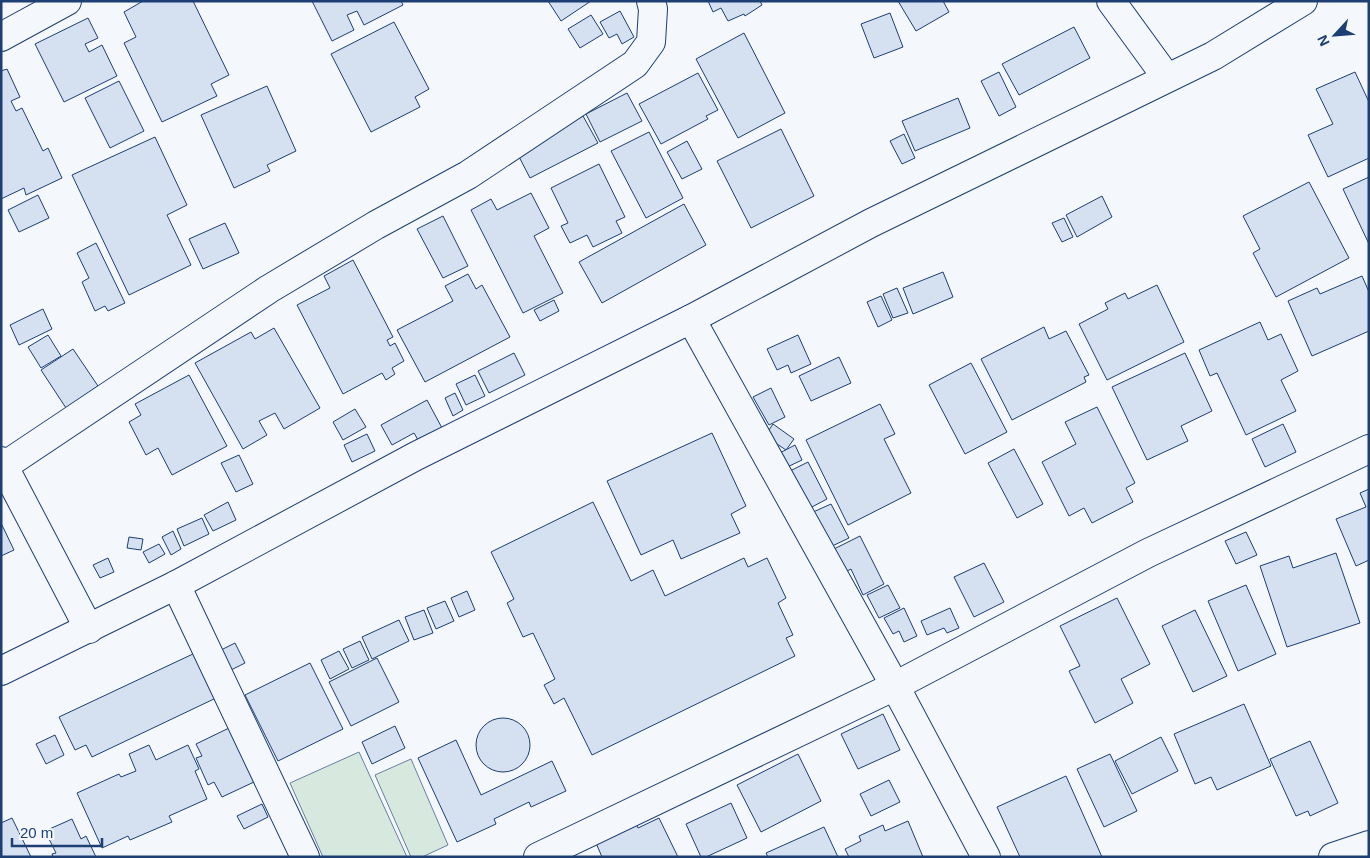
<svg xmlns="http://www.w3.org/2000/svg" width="1370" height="858" font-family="Arial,sans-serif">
  <rect width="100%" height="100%" fill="#f4f7fb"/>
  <g fill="#d7e8df" stroke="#687fa3">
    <polygon points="359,752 407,857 323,857 290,783"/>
    <polygon points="411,759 448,845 422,857 411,857 375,775"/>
  </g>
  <g fill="#d5e0f0" stroke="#1d3f73">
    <polygon points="143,1 193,1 229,75 211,84 217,96 162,122 124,43 136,37 124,12"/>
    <polygon points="312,1 401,1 403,5 364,25 357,11 347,15 354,30 332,41"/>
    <polygon points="548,1 591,1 561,21"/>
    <polygon points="708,1 760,1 762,5 745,16 744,14 728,21 721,8 713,12"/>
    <polygon points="898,1 943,1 949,12 916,31"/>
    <polygon points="620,11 634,37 622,44 617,34 609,38 600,22"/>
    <polygon points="890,13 903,47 874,58 861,24"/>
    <polygon points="591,15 603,34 580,48 568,29"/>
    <polygon points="88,18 98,38 85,44 89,52 102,45 117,76 64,102 35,44"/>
    <polygon points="394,22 429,89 415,97 420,107 371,132 331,54"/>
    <polygon points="1074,27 1090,58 1019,95 1002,64"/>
    <polygon points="744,33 785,113 738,138 696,59"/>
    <polygon points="7,69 20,97 11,101 16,111 22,108 43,151 48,148 62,178 26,195 24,188 1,199 1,71"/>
    <polygon points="999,72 1016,107 999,116 981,81"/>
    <polygon points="1355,72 1369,102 1369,158 1328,177 1308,135 1333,124 1316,89"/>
    <polygon points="698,73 718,110 706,116 708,119 661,144 639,104"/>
    <polygon points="119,81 144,131 110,148 85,98"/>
    <polygon points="267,86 296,151 267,165 270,171 234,188 201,115"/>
    <polygon points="627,93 642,121 600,142 586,114"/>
    <polygon points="958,98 970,128 915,151 902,121"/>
    <polygon points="583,116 598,143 530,178 516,151"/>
    <polygon points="781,129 814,196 751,228 717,161"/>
    <polygon points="649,132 683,198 646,218 611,151"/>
    <polygon points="904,134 915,158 902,164 890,141"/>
    <polygon points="155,137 187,205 167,215 191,265 129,295 72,175"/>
    <polygon points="687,141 702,169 682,179 667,152"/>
    <polygon points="599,164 625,217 616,221 622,233 593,247 587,235 570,243 561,226 568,223 551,188"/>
    <polygon points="1369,177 1369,244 1343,189"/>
    <polygon points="1309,182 1349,258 1276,297 1253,253 1260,249 1243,216"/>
    <polygon points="531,193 549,228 534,236 563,293 523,313 471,210 491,199 497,210"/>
    <polygon points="38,195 49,218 19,232 8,210"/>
    <polygon points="1102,196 1112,217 1077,237 1066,215"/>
    <polygon points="684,204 706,245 602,303 579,262"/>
    <polygon points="443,216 468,266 443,278 417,229"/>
    <polygon points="1064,218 1073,237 1062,242 1052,223"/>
    <polygon points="225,223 239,253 203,269 189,239"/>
    <polygon points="96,243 125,303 108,311 105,306 95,311 82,282 89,278 77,253"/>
    <polygon points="353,260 393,337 387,340 390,346 395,343 404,361 392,368 395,374 386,380 382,373 343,394 297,305 330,288 324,276"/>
    <polygon points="943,272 953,297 913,314 903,288"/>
    <polygon points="468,274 476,289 482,285 510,337 425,382 397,330 453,301 445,286"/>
    <polygon points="1362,276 1369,292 1369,331 1312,356 1288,301 1317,288 1320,294"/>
    <polygon points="1157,285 1184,342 1107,380 1079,324 1108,309 1105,303 1125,293 1128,299"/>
    <polygon points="897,288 908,313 893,318 883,294"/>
    <polygon points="881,296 892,320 878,327 867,302"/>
    <polygon points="554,300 559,311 540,321 534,310"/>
    <polygon points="43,309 52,329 19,345 10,325"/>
    <polygon points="1260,322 1268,340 1281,334 1298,371 1281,380 1296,411 1246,435 1217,373 1210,376 1199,350"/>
    <polygon points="1044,327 1049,339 1066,331 1089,375 1084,377 1086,382 1012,420 981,359"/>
    <polygon points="274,328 320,408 284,429 275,413 259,421 267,435 243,449 195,363 251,332 255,339"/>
    <polygon points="48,335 61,356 41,368 28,347"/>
    <polygon points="798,335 811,364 791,373 788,365 777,370 767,349"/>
    <polygon points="73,349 98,386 66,408 41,370"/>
    <polygon points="514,353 525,375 489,393 478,371"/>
    <polygon points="1185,353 1212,411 1181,426 1188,441 1147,460 1112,387"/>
    <polygon points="839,357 851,383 811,401 799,376"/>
    <polygon points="971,363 1007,432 965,454 929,385"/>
    <polygon points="189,375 227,446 172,475 158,448 146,455 129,422 141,415 135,404"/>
    <polygon points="475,375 485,396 466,405 456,384"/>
    <polygon points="771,388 785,417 769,425 753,397"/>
    <polygon points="455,393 463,410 453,416 445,398"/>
    <polygon points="427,400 442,428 418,440 414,433 392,445 381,425"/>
    <polygon points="880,404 895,434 884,439 911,493 848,525 806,440"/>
    <polygon points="1097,407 1135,483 1126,488 1133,502 1092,523 1084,508 1069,516 1042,462 1076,444 1065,422"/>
    <polygon points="355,409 366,427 343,440 333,422"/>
    <polygon points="773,424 794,439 786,450 765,436"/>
    <polygon points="1283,424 1296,452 1265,467 1252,439"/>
    <polygon points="712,433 746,506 731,514 740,533 681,559 673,540 641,555 607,481"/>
    <polygon points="367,434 375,451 352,462 344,445"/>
    <polygon points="795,445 802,460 783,469 776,455"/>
    <polygon points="1014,449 1043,504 1017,518 988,463"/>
    <polygon points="239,455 253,484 236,492 221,463"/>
    <polygon points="808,462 827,499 810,508 788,472"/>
    <polygon points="1369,489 1369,560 1356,566 1336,519 1366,507 1360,493"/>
    <polygon points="228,502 236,520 213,531 204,515"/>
    <polygon points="593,502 631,581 653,570 665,596 744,558 748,567 767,558 786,598 778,603 793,635 786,638 795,656 592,755 564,698 554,704 544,685 555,679 533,633 523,637 507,603 514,599 491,552"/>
    <polygon points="831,504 849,538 828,548 811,513"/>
    <polygon points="202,518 209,534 184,546 177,529"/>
    <polygon points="1,523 14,550 1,556"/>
    <polygon points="173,531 181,549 171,555 162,537"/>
    <polygon points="1246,532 1257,555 1236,564 1225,541"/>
    <polygon points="860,536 884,584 863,595 851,569 843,573 834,549"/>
    <polygon points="129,537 143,539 141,550 127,548"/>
    <polygon points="159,544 165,554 149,563 143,552"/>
    <polygon points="1336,553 1360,623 1287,647 1260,566 1289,556 1293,568"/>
    <polygon points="108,558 114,572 100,578 93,565"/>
    <polygon points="984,563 1004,602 974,617 954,577"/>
    <polygon points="888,585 900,608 879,618 867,595"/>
    <polygon points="1246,585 1276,654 1238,671 1208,601"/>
    <polygon points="467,591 475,610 459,617 451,598"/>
    <polygon points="1117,598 1150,664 1121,679 1133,703 1095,723 1069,671 1080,666 1060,626"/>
    <polygon points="445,601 454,621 436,629 427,608"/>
    <polygon points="904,608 917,636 904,642 899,631 893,634 884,618"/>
    <polygon points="950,608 959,628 947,633 944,628 927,635 921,621"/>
    <polygon points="424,610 433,633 414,640 405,617"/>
    <polygon points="1195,610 1227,676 1193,692 1162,626"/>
    <polygon points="399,620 409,641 372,659 362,637"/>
    <polygon points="360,641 369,660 352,668 343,649"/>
    <polygon points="235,643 245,663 229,671 219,651"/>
    <polygon points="339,651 349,669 330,679 321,660"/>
    <polygon points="195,653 216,698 92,757 86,745 75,750 59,717"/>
    <polygon points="377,658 399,702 351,726 329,682"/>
    <polygon points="310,663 343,729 278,761 245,695"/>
    <polygon points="1244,704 1271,766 1217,790 1211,777 1195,784 1174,734"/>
    <polygon points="883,714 900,750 858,769 841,734"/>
    <circle cx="503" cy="745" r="27"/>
    <polygon points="395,726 405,748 372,764 362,742"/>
    <polygon points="229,728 254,782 222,797 214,782 208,785 196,758 202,756 196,744"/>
    <polygon points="55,735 64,755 46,764 36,744"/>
    <polygon points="1161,737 1178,771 1132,794 1115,761"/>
    <polygon points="456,740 481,795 552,761 566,791 531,807 529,802 494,819 496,824 457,842 418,758"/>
    <polygon points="1310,741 1338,803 1310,816 1308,811 1296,816 1270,759"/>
    <polygon points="149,745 156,760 188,745 199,769 195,771 207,799 169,816 172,822 130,840 128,836 102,848 77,793 119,774 121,777 136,771 129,754"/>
    <polygon points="798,754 821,801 761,832 737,785"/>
    <polygon points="1110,754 1137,811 1104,827 1077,769"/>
    <polygon points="1066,776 1102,857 1020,857 997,807"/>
    <polygon points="889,780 900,802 871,816 860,794"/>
    <polygon points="731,803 747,838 706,857 701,857 686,824"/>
    <polygon points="262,804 268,817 244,829 237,816"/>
    <polygon points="12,818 31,857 1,857 1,823"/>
    <polygon points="659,818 678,857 602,857 596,843 636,824 638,828"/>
    <polygon points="72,819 81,839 86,836 96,857 53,857 52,854 56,853 45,831"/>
    <polygon points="908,821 923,857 849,857 845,849 861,841 859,836 883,825 885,831"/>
    <polygon points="824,827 838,857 768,857 766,853"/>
  </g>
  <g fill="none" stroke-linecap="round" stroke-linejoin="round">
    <defs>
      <g id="street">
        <polyline points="1111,1 1167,78"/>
        <polyline points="1,37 67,1"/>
        <polyline points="691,319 895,686 986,857"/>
        <polyline points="1,461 89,629"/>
        <polyline points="4,466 269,289 376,225 468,175 635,64 651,42 653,9 651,1"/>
        <polyline points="176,585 305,857"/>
        <polyline points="1,671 176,585 416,456 691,319 871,223 1213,56 1303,1"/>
        <polyline points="538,857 895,686 1148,553 1369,449"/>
        <polyline points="1333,857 1369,845"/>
      </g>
    </defs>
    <use href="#street" stroke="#1d3f73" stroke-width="30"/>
    <use href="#street" stroke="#f4f7fb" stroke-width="28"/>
  </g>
  <rect width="1370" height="858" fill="none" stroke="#1d3f73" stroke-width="5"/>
  <g transform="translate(1335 35) rotate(244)" stroke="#f4f7fb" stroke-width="4" paint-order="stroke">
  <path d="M0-4L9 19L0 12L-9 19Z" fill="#1d3f73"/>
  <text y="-8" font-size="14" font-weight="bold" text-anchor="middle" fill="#1d3f73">N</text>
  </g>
  <path d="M12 838v8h90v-8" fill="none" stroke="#1d3f73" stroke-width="2.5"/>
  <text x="20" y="838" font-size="15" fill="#1d3f73" stroke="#f4f7fb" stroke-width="4" paint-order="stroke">20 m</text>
</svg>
